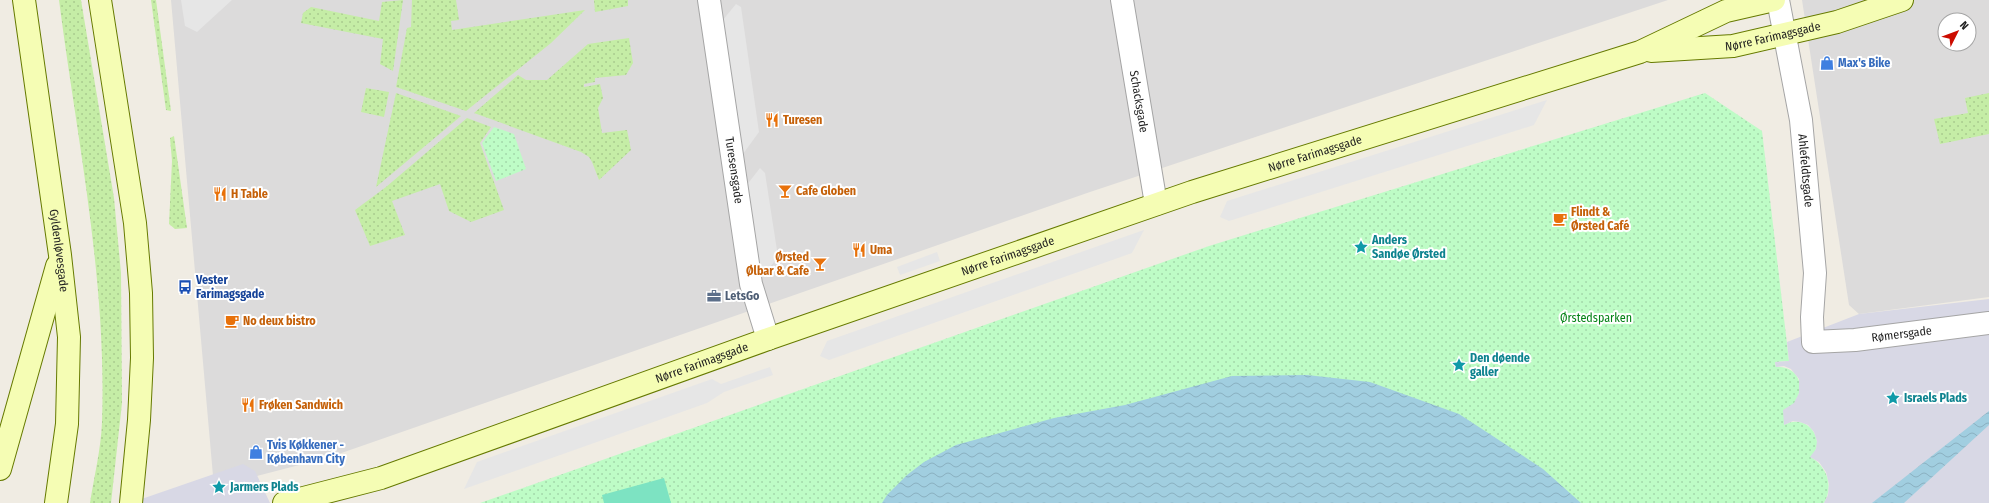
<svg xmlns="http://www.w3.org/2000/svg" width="1989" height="503" font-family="'Fira Sans Condensed',sans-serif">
  <defs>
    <pattern id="grass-dots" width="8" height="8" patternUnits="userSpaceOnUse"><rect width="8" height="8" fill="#c5eda6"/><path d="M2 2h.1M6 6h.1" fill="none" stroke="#a9cb8e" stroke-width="1.8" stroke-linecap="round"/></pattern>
    <pattern id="park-dots" width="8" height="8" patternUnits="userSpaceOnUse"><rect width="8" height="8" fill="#befcc6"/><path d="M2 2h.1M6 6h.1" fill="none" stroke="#a3d8aa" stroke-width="1.8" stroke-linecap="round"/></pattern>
    <pattern id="water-waves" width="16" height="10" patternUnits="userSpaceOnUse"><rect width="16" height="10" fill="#a1cee0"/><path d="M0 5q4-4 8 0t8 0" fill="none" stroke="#8ab0c0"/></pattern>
  </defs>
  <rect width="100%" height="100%" fill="#f0ece3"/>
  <g fill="#dcdbdb" fill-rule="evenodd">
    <polygon points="171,0 1668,0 1090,192 330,457 214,487"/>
    <path d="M1802 0H1989V297L1859 314 1849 305ZM1945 20H1969V44H1945Z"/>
  </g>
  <g fill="url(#grass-dots)">
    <path d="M59 0H81L114 198 121 273 122 403 111 503H90C94 477 101 449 102 422 107 280 77 140 59 0Z"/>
    <polygon points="151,0 156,0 171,111 166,110"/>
    <polygon points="403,0 393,71 380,64 383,39 301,23 303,13 311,7 379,21 382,2"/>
    <polygon points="412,0 456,0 459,20 451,21 452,30 585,10 551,43 466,111 396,87 407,28 411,27"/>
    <polygon points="594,0 628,0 628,6 595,12"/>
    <polygon points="629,38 633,63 626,75 595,78 595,82 584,84 584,87 600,84 603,98 598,108 602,133 627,130 631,150 599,180 592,162 589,157 581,152 474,113 518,75 526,80 547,80 588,44"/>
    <polygon points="366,88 389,92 384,117 361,112"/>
    <polygon points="396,93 461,116 376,187"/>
    <polygon points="1989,93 1989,134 1940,144 1934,119 1968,113 1965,98"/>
    <polygon points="467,118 491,127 480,143 504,210 471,222 449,211 440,184 392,201 405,235 370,246 355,210 386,187"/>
    <polygon points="174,136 187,228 175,229 169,224 172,161 170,138"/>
  </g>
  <g fill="url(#park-dots)">
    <path d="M1705 93 1762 131 1789 361 1775 362 1776 367C1791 366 1803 376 1799 393 1797 403 1788 415 1784 425 1786 424 1790 422 1793 422 1807 419 1821 435 1816 449 1815 452 1812 455 1811 457 1827 467 1834 486 1824 503H480L1209 246Z"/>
    <polygon points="494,127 514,134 526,169 496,181 482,143"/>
  </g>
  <polygon fill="#7de3c2" points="664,478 671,503 604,503 602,495"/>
  <g fill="#e6e6e6">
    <polygon points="181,0 232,0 197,32 185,26"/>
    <polygon points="736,4 741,7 759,132 743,154 722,21"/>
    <polygon points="1547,100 1534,125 1229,221 1220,217 1227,201"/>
    <polygon points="760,168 765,173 778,257 766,272 759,268 746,186"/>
    <polygon points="1144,230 1132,253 829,360 820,356 827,341"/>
    <polygon points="937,252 940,261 900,275 897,267"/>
    <polygon points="770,367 773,375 724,392 707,403 464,489 477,462 712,379 721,384"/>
  </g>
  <g fill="#d8d8e5">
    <polygon points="1989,299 1989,503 1824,503 1828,495 1829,484 1826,472 1819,462 1810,457 1816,449 1817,441 1814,432 1808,425 1800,422 1793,421 1784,425 1783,410 1794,403 1799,393 1799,379 1791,369 1784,366 1776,367 1775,362 1789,361 1787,342 1859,314"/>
    <polygon points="243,464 255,471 270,503 130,503"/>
  </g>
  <g fill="url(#water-waves)">
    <polygon points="1307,375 1370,382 1459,414 1543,469 1581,503 882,503 887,495 907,475 924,462 956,445 1054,418 1125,405 1232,376"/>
    <polygon points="1989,411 1989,425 1904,503 1872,503"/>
  </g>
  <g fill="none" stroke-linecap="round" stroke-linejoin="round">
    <defs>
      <g id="street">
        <path id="s1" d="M709 0 751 284 768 339"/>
        <path id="s2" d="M1122 0 1156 204"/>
        <path id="s3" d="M1778 0 1801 120 1815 273 1812 317 1813 342 1855 340 1989 323"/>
      </g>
      <g id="secondary">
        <path id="s4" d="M24 0 60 255 69 337 67 424 56 503"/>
        <polyline points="100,0 135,223 141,293 142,358 139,420 131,503"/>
        <path id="s5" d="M1651 51 1733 46 1837 22 1902 0"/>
        <polyline points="0,469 57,266"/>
        <path id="s6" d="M284 503 381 478 768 339 1192 192 1640 52 1726 11 1774 0"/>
      </g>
    </defs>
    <use href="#street" stroke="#a5a5a5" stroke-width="24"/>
    <use href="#secondary" stroke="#667a00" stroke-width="24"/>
    <use href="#street" stroke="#fff" stroke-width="22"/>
    <use href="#secondary" stroke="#f5fdb4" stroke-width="22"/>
  </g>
  <defs>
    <symbol id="shop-bare" viewBox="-9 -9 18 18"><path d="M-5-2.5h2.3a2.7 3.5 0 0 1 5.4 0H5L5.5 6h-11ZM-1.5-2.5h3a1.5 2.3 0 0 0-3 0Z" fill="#3f7fe0" stroke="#fff" stroke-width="2.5" paint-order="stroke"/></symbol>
    <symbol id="restaurant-bare" viewBox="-9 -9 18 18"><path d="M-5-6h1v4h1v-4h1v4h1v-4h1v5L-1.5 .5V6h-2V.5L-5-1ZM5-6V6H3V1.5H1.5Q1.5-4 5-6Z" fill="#e8710a" stroke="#fff" stroke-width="2.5" paint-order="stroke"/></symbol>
    <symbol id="bar-bare" viewBox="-9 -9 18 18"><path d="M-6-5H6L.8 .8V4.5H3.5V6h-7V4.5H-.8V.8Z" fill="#e8710a" stroke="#fff" stroke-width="2.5" paint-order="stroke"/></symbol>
    <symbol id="cafe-bare" viewBox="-9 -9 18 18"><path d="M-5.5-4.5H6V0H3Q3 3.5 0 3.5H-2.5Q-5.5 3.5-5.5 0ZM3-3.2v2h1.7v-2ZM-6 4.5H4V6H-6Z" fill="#e8710a" stroke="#fff" stroke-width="2.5" paint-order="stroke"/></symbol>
    <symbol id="sight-bare" viewBox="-9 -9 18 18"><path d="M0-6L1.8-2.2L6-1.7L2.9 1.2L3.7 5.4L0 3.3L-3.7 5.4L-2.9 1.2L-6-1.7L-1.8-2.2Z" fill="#0f9aa8" stroke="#fff" stroke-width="2.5" paint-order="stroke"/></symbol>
    <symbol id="bus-bare" viewBox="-9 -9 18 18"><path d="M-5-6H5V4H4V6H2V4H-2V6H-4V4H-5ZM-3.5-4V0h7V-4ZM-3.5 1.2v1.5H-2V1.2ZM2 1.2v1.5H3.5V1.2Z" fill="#1a4fb4" stroke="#fff" stroke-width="2.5" paint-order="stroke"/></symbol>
    <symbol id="office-bare" viewBox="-9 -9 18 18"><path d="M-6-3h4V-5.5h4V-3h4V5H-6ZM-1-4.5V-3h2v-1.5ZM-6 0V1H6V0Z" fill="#5c6f8a" stroke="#fff" stroke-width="2.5" paint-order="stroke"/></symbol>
  </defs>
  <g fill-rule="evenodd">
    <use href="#shop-bare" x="1817" y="53" width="20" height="20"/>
    <use href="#restaurant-bare" x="762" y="110" width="20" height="20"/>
    <use href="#bar-bare" x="775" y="181" width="20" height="20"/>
    <use href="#restaurant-bare" x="210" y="184" width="20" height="20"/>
    <use href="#cafe-bare" x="1550" y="209" width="20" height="20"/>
    <use href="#sight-bare" x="1351" y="237" width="20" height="20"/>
    <use href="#restaurant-bare" x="849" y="240" width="20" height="20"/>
    <use href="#bar-bare" x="810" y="254" width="20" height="20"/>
    <use href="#bus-bare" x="175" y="277" width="20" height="20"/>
    <use href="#office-bare" x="704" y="286" width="20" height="20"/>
    <use href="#cafe-bare" x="222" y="311" width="20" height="20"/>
    <use href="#sight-bare" x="1449" y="355" width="20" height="20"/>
    <use href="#sight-bare" x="1883" y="388" width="20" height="20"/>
    <use href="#restaurant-bare" x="238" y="395" width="20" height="20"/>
    <use href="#shop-bare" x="246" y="442" width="20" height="20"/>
    <use href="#sight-bare" x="209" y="477" width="20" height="20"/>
  </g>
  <g text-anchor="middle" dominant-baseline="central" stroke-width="4" stroke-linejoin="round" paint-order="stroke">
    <g font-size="12" fill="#1e1e1e" stroke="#fff">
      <text stroke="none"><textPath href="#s5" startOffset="123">Nørre Farimagsgade</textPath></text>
      <text stroke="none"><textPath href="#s2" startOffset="103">Schacksgade</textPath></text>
      <text stroke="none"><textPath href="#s6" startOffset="1089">Nørre Farimagsgade</textPath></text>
      <text stroke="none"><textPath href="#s3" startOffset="173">Ahlefeldtsgade</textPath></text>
      <text stroke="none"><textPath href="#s1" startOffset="172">Turesensgade</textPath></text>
      <text stroke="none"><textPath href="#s4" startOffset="253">Gyldenløvesgade</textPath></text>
      <text stroke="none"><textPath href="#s6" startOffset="765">Nørre Farimagsgade</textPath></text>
      <text stroke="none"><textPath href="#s3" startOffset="434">Rømersgade</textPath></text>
      <text stroke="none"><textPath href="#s6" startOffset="441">Nørre Farimagsgade</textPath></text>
    </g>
    <g font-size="12" font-weight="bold" fill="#366cbe" stroke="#fff" text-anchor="start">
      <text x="1838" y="63">Max's Bike</text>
      <text x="267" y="445">Tvis Køkkener -<tspan x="267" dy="14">København City</tspan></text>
    </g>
    <g font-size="12" font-weight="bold" fill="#c56008" stroke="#fff" text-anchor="start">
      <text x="783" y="120">Turesen</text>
      <text x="796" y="191">Cafe Globen</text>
      <text x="231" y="194">H Table</text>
      <text x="1571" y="212">Flindt &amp;<tspan x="1571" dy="14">Ørsted Café</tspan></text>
      <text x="870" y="250">Uma</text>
      <text x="809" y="257" text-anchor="end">Ørsted<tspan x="809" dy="14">Ølbar &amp; Cafe</tspan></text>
      <text x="243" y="321">No deux bistro</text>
      <text x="259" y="405">Frøken Sandwich</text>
    </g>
    <g font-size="12" font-weight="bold" fill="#0d838f" stroke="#fff" text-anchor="start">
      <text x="1372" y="240">Anders<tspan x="1372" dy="14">Sandøe Ørsted</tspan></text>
      <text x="1470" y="358">Den døende<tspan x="1470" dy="14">galler</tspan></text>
      <text x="1904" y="398">Israels Plads</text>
      <text x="230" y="487">Jarmers Plads</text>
    </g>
    <g font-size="12" font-weight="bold" fill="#164399" stroke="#fff" text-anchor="start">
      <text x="196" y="280">Vester<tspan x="196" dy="14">Farimagsgade</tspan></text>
    </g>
    <g font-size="12" font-weight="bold" fill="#4e5e75" stroke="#fff" text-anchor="start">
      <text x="725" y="296">LetsGo</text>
    </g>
    <g font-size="12" fill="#058317" stroke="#fff">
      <text x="1596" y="318">Ørstedsparken</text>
    </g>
  </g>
  <g transform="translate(1957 32) rotate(48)"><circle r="19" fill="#ffffff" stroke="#a5a5a5"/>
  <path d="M0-3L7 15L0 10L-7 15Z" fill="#cc0c00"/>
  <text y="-6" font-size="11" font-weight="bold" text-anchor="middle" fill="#1e1e1e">N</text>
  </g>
</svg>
